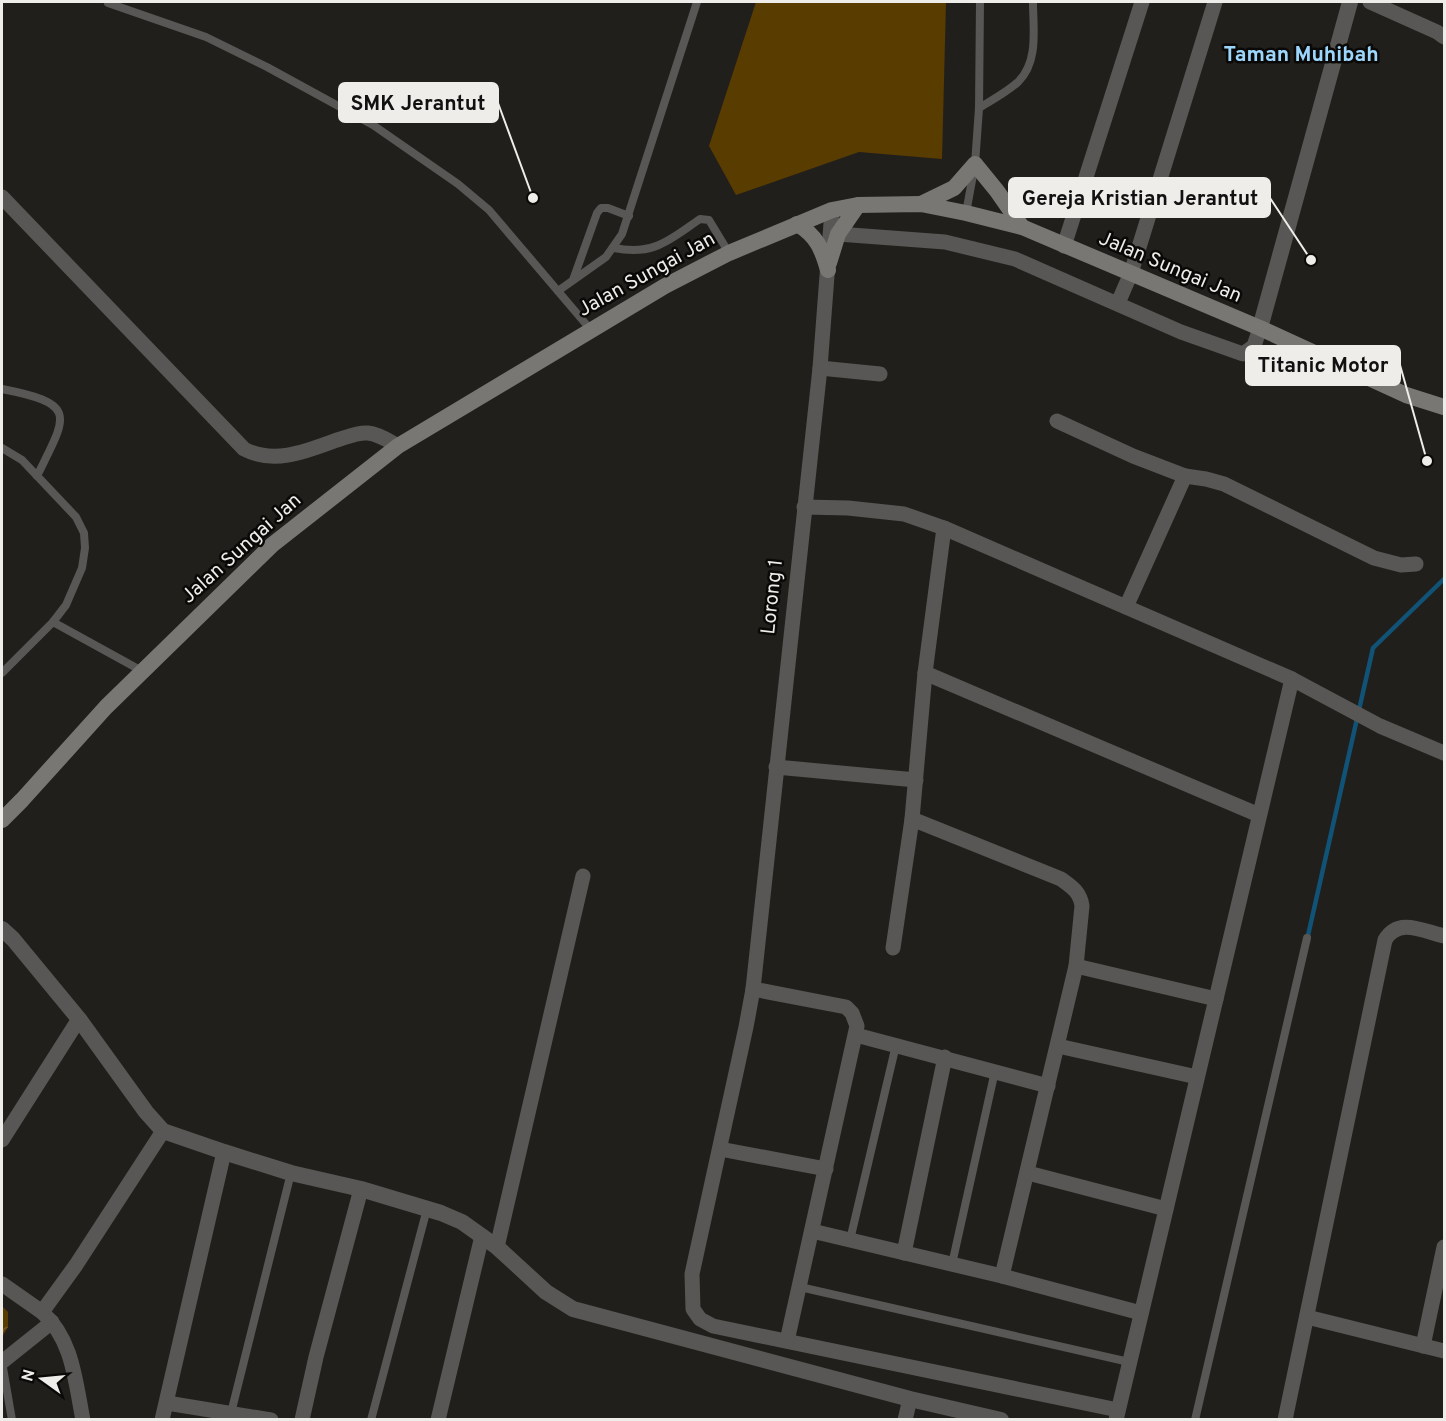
<svg xmlns="http://www.w3.org/2000/svg" width="1446" height="1421" font-family="Overpass,sans-serif">
  <defs>
    <pattern id="park-crowns" width="20" height="18" patternUnits="userSpaceOnUse" patternTransform="scale(1.5)"><rect width="20" height="18" fill="#593c00"/><path d="M2 6a3 3 0 1 1 6 0M12 15a3 3 0 1 1 6 0" fill="none" stroke="#715825"/></pattern>
  </defs>
  <rect width="100%" height="100%" fill="#211f1b"/>
  <polygon fill="url(#park-crowns)" points="2,1306 8,1312 8,1327 2,1337"/>
  <polygon fill="#593c00" points="756,2 946,2 942,159 859,152 736,195 709,146"/>
  <g fill="none" stroke-linecap="round" stroke-linejoin="round">
    <polyline stroke="#105377" stroke-width="4.5" points="1307,940 1373,648 1444,579"/>
    <g stroke="#585755" stroke-width="8">
      <polyline points="108,3 206,37 267,67 373,125 458,184 489,210 591,330"/>
      <path d="M979 108C992 100 1007 92 1018 82 1039 62 1033 28 1033 2"/>
      <polyline points="966,213 975,164 979,108 980,2"/>
      <path d="M614 248C654 256 669 240 700 219L709 220 729 253"/>
      <polyline points="573,280 597,213 601,208 608,208 629,216"/>
      <polyline points="558,291 606,257 622,234 697,2"/>
      <path d="M2 389C79 404 67 415 37 476"/>
      <polyline points="2,448 22,460 76,517 84,533 85,548 82,568 66,605 53,622 2,673"/>
      <polyline points="53,622 142,671"/>
      <polyline points="850,1240 896,1045"/>
      <polyline points="952,1264 995,1071"/>
      <polyline points="800,1287 1129,1362"/>
      <polyline points="2,1362 12,1420"/>
      <polyline points="231,1413 291,1173"/>
      <polyline points="371,1420 427,1209"/>
      <polyline points="1195,1420 1307,938"/>
    </g>
    <g stroke="#585755" stroke-width="15">
      <polyline points="1370,2 1437,32 1444,37"/>
      <path d="M2 197 244 449C274 465 307 451 337 440 347 437 358 432 368 433 379 434 389 441 398 446"/>
      <polyline points="832,210 820,368 753,989 746,1027 692,1274 693,1309 700,1319 713,1326 1118,1410"/>
      <polyline points="838,234 945,242 1015,259 1181,332 1243,354 1254,346 1260,328"/>
      <polyline points="1064,246 1142,2"/>
      <polyline points="1118,303 1131,273 1215,2"/>
      <polyline points="820,368 880,374"/>
      <polyline points="1057,421 1133,456 1185,476"/>
      <polyline points="804,507 848,508 904,514 944,528 1292,679 1380,726 1444,753"/>
      <polyline points="1126,607 1185,476 1206,479 1224,484 1374,558 1401,565 1416,564"/>
      <polyline points="925,673 1259,815"/>
      <polyline points="776,767 916,780"/>
      <path d="M912 819 1061 879C1072 887 1080 892 1082 906L1076 966 1002 1276"/>
      <polyline points="893,948 912,819 925,673 944,528"/>
      <polyline points="1076,966 1216,999"/>
      <polyline points="753,989 846,1007 852,1013 857,1026 787,1341"/>
      <polyline points="856,1035 1048,1086"/>
      <polyline points="1058,1046 1197,1077"/>
      <polyline points="2,1140 79,1019"/>
      <polyline points="720,1149 826,1169"/>
      <polyline points="1028,1173 1166,1209"/>
      <polyline points="812,1231 1002,1276 1141,1313"/>
      <polyline points="497,1247 583,876"/>
      <polyline points="904,1253 945,1057"/>
      <polyline points="2,1284 42,1312 76,1265 163,1131"/>
      <path d="M42 1312C73 1340 75 1380 83 1420"/>
      <polyline points="1307,1317 1444,1351"/>
      <polyline points="1423,1346 1444,1247"/>
      <polyline points="2,1362 52,1322"/>
      <polyline points="167,1403 271,1420"/>
      <polyline points="162,1420 224,1152"/>
      <polyline points="302,1420 316,1357 361,1189"/>
      <polyline points="438,1420 482,1236"/>
      <polyline points="905,1420 910,1399"/>
      <polyline points="1116,1420 1292,679"/>
      <path d="M1285 1420 1385 940C1398 917 1423 931 1444 936"/>
    </g>
    <g stroke="#585755" stroke-width="16">
      <polyline points="1260,328 1350,2"/>
      <polyline points="2,929 13,939 79,1019 146,1112 163,1131 224,1152 291,1173 361,1189 441,1213 462,1222 497,1247 546,1292 573,1309 910,1399 1001,1420"/>
    </g>
    <g stroke="#797773" stroke-width="16">
      <polyline points="921,204 954,188 975,164 997,191 1022,227"/>
      <path d="M797 224C817 236 822 249 828 270"/>
      <polyline points="829,263 838,234 858,205"/>
      <polyline points="2,820 22,800 106,707 272,545 398,446 665,286 729,253 832,210 858,205 921,204 966,213 1022,227 1260,328 1406,395 1444,407"/>
    </g>
  </g>
  <g text-anchor="middle" dominant-baseline="central" stroke-width="5" stroke-linejoin="round" paint-order="stroke">
    <g font-size="20" fill="#efedea" stroke="#0a0907">
      <text transform="translate(1170 268) rotate(23)">Jalan Sungai Jan</text>
      <text transform="translate(647 275) rotate(-29)">Jalan Sungai Jan</text>
      <text transform="translate(242 549) rotate(-42)">Jalan Sungai Jan</text>
      <text transform="translate(773 597) rotate(-84)">Lorong 1</text>
    </g>
    <g font-size="21" font-weight="bold" fill="#9cd6fc" stroke="#0a0907">
      <text x="1301" y="55">Taman Muhibah</text>
    </g>
  </g>
  <path fill="none" stroke="#efedea" stroke-width="2" d="M533 198L498 103M1311 260L1270 198M1427 461L1400 365"/>
  <g fill="#efedea" stroke="#0a0907" stroke-width="2">
    <circle cx="533" cy="198" r="6"/>
    <circle cx="1311" cy="260" r="6"/>
    <circle cx="1427" cy="461" r="6"/>
  </g>
  <g fill="#efedea" stroke="#efedea" stroke-width="2">
    <rect x="339" y="83" width="159" height="39" rx="6"/>
    <rect x="1009" y="178" width="261" height="39" rx="6"/>
    <rect x="1246" y="346" width="154" height="39" rx="6"/>
  </g>
  <g font-size="21" text-anchor="middle" font-weight="bold" fill="#111">
    <text x="418" y="110">SMK Jerantut</text>
    <text x="1140" y="205">Gereja Kristian Jerantut</text>
    <text x="1323" y="372">Titanic Motor</text>
  </g>
  <rect width="1446" height="1421" fill="none" stroke="#efedea" stroke-width="6"/>
  <g transform="translate(42 1379) rotate(285)" stroke="#0a0907" stroke-width="4.5" paint-order="stroke">
  <path d="M0-4.5L10 22L0 15L-10 22Z" fill="#efedea"/>
  <text y="-9" font-size="16" font-weight="bold" text-anchor="middle" fill="#efedea">N</text>
  </g>
</svg>
